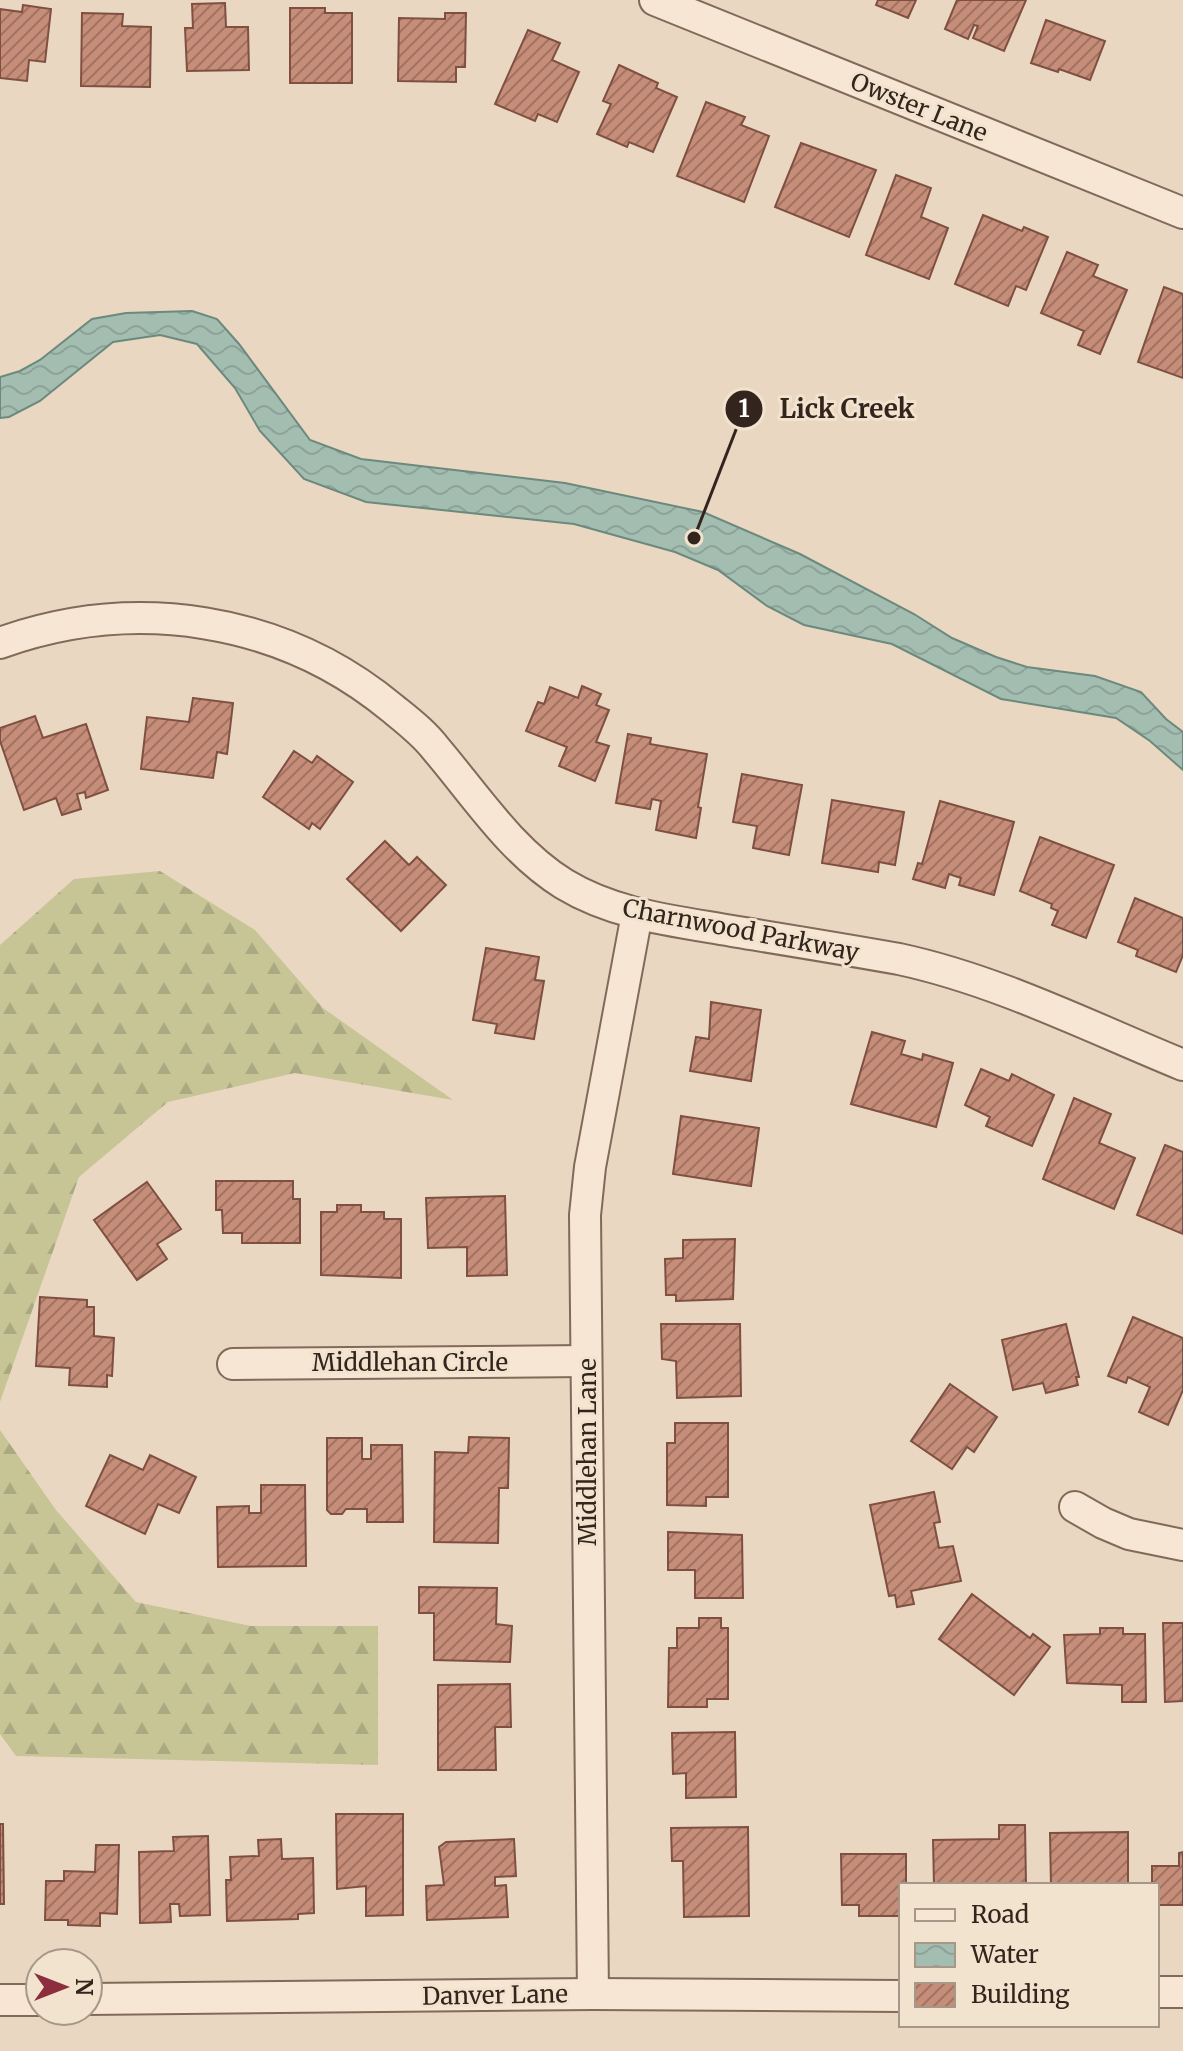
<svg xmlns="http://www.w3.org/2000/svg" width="1183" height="2051" font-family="Merriweather,serif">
  <defs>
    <pattern id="forest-firs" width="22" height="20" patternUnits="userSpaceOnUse" patternTransform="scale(2)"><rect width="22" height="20" fill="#c7c596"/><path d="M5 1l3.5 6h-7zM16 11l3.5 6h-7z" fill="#aba981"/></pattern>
    <pattern id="water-waves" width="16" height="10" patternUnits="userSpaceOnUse" patternTransform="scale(2)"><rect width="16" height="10" fill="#a3bdb1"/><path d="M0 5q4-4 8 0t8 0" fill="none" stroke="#8da298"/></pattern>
    <pattern id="building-hatch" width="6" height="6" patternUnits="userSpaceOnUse" patternTransform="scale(2)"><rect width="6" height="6" fill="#c68d79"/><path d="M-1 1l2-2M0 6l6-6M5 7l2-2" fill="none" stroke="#a17363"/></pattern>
  </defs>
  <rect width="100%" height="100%" fill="#ead7c1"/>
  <g fill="url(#forest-firs)">
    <polygon points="160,871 255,930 323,1008 453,1100 295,1073 168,1102 79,1177 0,1402 0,945 74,879"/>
    <polygon points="0,1430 56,1510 136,1602 251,1626 378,1626 378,1765 16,1756 0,1734"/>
  </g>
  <polygon fill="url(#water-waves)" stroke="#6b897d" stroke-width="2" points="192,311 217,319 239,344 310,440 361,459 565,483 703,512 800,554 914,614 952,638 996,657 1027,667 1095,676 1141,692 1166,719 1183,732 1183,770 1150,741 1116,718 1001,699 892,644 804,625 767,606 718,570 675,552 574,524 366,502 304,479 260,431 235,388 197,344 160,335 113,342 40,401 9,417 0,418 0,377 20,371 40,360 92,319 126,313"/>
  <g fill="url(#building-hatch)" stroke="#7f5041" stroke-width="2">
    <polygon points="878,0 916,0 908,18 876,5"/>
    <polygon points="957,0 1026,0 1004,51 973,38 978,26 974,25 968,39 945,29"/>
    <polygon points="225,3 226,27 248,27 249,70 187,71 185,28 193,28 192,4"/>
    <polygon points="23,5 51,9 45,62 29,60 27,81 0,78 0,9 22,12"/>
    <polygon points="290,8 325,8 325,13 352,13 352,83 290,83"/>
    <polygon points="82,13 123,14 122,26 151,27 150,87 81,86"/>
    <polygon points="445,13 466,13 465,67 456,67 456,82 398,81 399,18 445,19"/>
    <polygon points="1046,20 1105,41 1090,80 1059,69 1058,72 1031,63"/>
    <polygon points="528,30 560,43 552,60 579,72 557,122 538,114 535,121 495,104"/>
    <polygon points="619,65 658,83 656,88 677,97 653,152 629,142 627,147 597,134 611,104 603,101"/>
    <polygon points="706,102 745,117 741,125 769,136 744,202 677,176"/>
    <polygon points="801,143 876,170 849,237 775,207"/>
    <polygon points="896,175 931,188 921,217 948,228 929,279 866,255"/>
    <polygon points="983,215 1022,231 1024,227 1048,237 1026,290 1016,286 1008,306 955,284"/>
    <polygon points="1067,252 1098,265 1093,276 1127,290 1100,354 1078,345 1084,331 1041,313"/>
    <polygon points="1164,287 1183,294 1183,378 1138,362"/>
    <polygon points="582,686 601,694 596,705 609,710 596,742 609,746 595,781 559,766 567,747 526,731 538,702 544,704 550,687 578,698"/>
    <polygon points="193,698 233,703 227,754 217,752 213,778 141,769 147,717 189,722"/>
    <polygon points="35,716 43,738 86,724 108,790 86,798 85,792 77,794 81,809 62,815 56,798 24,810 0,741 0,728"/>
    <polygon points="628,734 651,738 650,744 707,754 698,807 701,808 696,838 656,830 661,801 652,799 650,809 616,803"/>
    <polygon points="294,751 312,763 317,756 353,782 320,829 312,823 309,829 263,797"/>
    <polygon points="742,774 802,785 789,855 753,848 757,826 733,822"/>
    <polygon points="832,800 904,812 895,865 879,862 878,872 822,863"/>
    <polygon points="940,801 1014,822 994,895 959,885 961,878 949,874 945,888 913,879 918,863 922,864"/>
    <polygon points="1040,837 1114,865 1086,938 1052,925 1058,911 1051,908 1052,904 1020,891"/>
    <polygon points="385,841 409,865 417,857 446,885 401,931 347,879"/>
    <polygon points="1135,898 1183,918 1183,955 1176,972 1136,956 1138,950 1118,942"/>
    <polygon points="486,948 539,957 535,980 544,981 534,1039 495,1033 497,1024 473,1020"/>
    <polygon points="711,1002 761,1010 751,1081 690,1071 696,1037 709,1039"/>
    <polygon points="872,1032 905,1041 901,1054 922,1060 923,1054 953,1063 936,1127 851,1104"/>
    <polygon points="981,1069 1009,1081 1012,1074 1054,1095 1032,1146 986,1126 990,1117 965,1105"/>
    <polygon points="1074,1098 1111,1114 1099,1143 1135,1158 1114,1209 1043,1179"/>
    <polygon points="681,1116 759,1128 751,1186 673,1174"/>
    <polygon points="1165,1145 1183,1152 1183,1234 1137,1215"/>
    <polygon points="216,1181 293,1181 293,1199 300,1199 300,1243 242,1243 242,1233 223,1233 222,1210 216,1210"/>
    <polygon points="147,1182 181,1229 157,1244 167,1259 137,1280 94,1220"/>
    <polygon points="505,1196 507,1275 467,1276 467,1247 428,1248 426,1198"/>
    <polygon points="337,1205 361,1205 361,1212 384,1212 384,1219 401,1219 401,1278 321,1275 321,1212 337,1212"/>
    <polygon points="735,1239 733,1299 676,1301 676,1295 666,1295 665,1259 683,1258 683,1240"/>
    <polygon points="40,1297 87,1300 87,1307 94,1307 94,1336 114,1338 112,1376 107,1375 107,1387 69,1385 70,1368 36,1366"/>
    <polygon points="1133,1317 1183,1338 1183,1390 1168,1425 1139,1412 1150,1387 1128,1377 1126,1383 1108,1376"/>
    <polygon points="661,1324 740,1324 741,1396 677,1398 676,1361 662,1359"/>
    <polygon points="1066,1324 1079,1377 1076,1377 1078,1385 1046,1393 1043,1383 1013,1390 1002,1340"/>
    <polygon points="950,1384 997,1417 974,1452 967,1447 952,1469 911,1441"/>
    <polygon points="675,1423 728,1423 728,1497 706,1497 706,1506 667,1505 667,1443 675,1443"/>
    <polygon points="469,1437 509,1438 508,1488 499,1488 498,1543 434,1542 435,1452 468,1453"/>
    <polygon points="327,1438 362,1438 362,1459 371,1459 371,1445 402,1445 403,1522 367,1522 367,1509 346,1509 342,1514 331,1514 327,1510"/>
    <polygon points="110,1455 143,1470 150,1455 196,1477 179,1513 158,1504 145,1534 86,1506"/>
    <polygon points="261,1485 305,1485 306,1566 218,1567 217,1507 249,1506 249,1513 261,1513"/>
    <polygon points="934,1492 940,1522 934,1523 939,1548 953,1546 961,1581 911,1591 914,1604 897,1607 895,1595 889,1596 870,1505"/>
    <polygon points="668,1532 742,1535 743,1598 695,1598 695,1570 668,1570"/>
    <polygon points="419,1587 497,1588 496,1624 512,1626 510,1662 434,1660 434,1613 419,1613"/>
    <polygon points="972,1594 1030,1638 1033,1634 1050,1647 1014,1695 939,1639"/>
    <polygon points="699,1618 721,1618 721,1628 728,1628 728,1699 707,1699 707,1707 668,1707 669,1648 677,1648 677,1628 699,1628"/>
    <polygon points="1163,1623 1183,1623 1183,1701 1165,1702"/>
    <polygon points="1100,1628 1123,1628 1123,1634 1145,1634 1146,1702 1122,1702 1122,1685 1067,1683 1064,1635 1100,1634"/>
    <polygon points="510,1684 511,1727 495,1727 496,1770 438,1770 438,1685"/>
    <polygon points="735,1732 736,1797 686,1798 686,1773 673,1774 672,1733"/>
    <polygon points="336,1814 403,1814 403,1915 366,1916 366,1886 337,1889"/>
    <polygon points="0,1824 3,1824 4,1904 0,1904"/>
    <polygon points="999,1825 1025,1825 1026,1885 934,1885 933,1840 999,1839"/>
    <polygon points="748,1827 749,1916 684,1917 683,1861 672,1861 671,1828"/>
    <polygon points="1128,1832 1128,1885 1051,1885 1050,1833"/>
    <polygon points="208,1836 210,1915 180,1916 179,1904 170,1904 171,1922 140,1923 139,1852 174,1851 173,1837"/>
    <polygon points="281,1839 282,1859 313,1858 314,1913 298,1914 298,1919 227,1921 226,1880 231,1880 230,1857 259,1856 258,1840"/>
    <polygon points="514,1839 516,1876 495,1877 495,1886 506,1885 508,1917 427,1920 426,1886 444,1885 439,1847 446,1842"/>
    <polygon points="96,1845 119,1845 117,1914 100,1913 100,1926 68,1925 68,1920 45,1920 46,1881 64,1881 64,1871 95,1872"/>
    <polygon points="1183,1852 1183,1905 1157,1905 1157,1885 1152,1885 1152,1866 1179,1866 1179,1853"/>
    <polygon points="841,1854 906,1854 906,1885 901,1885 901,1916 859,1916 859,1905 842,1905"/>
  </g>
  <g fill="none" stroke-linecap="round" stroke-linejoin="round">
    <defs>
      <g id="street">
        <polyline points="655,0 1183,213"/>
        <path d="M0 643C134 595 282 617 392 708 408 721 424 733 436 749 476 796 511 851 564 884 615 915 675 921 732 931 787 940 843 949 899 959 997 980 1090 1027 1183 1065"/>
        <polyline points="233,1364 586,1361"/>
        <polyline points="1075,1507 1103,1523 1129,1534 1183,1545"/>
        <polyline points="1157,1992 1183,1992"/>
        <polyline points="593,1994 585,1215 590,1167 637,914"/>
        <polyline points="88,1999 593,1994 901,1996"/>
        <polyline points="0,2000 40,2000"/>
      </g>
    </defs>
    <use href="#street" stroke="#82695a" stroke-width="34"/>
    <use href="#street" stroke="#f6e6d3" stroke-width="30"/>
  </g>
  <g text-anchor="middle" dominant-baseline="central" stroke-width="6" stroke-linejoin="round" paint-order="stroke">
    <g font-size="24" fill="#33241d" stroke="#f2e3cf">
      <text transform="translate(919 107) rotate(22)">Owster Lane</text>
      <text transform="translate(741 930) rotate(11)">Charnwood Parkway</text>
      <text x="410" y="1362">Middlehan Circle</text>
      <text transform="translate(587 1452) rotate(-90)">Middlehan Lane</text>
      <text transform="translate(495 1995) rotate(-1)">Danver Lane</text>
    </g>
  </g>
  <path fill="none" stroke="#33241d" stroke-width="3" d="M694 538L744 409"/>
  <g fill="#33241d" stroke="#f2e3cf" stroke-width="3">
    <circle cx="694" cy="538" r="8"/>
    <circle cx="744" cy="409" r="20"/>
  </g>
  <g font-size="24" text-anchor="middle" font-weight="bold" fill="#fff">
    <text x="744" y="417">1</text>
  </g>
  <g font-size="26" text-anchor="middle" font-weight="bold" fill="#33241d" stroke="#f2e3cf" stroke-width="6" stroke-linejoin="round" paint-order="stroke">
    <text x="847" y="418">Lick Creek</text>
  </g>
  <rect x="899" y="1883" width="260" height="144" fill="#f2e3cf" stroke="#a69788" stroke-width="2"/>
  <rect x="915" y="1909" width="40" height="12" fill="#f6e6d3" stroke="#a69788" stroke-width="2"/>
  <text x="971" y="1923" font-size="24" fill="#33241d">Road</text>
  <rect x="915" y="1943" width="40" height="24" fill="url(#water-waves)" stroke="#a69788" stroke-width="2"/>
  <text x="971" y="1963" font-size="24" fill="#33241d">Water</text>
  <rect x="915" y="1983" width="40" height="24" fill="url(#building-hatch)" stroke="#a69788" stroke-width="2"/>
  <text x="971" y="2003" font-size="24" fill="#33241d">Building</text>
  <g transform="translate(64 1987) rotate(90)"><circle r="38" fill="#f2e3cf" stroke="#a69788" stroke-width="2"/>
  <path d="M0-6L14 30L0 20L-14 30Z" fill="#8c2e3e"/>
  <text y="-12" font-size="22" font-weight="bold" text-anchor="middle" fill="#33241d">N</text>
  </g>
</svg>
